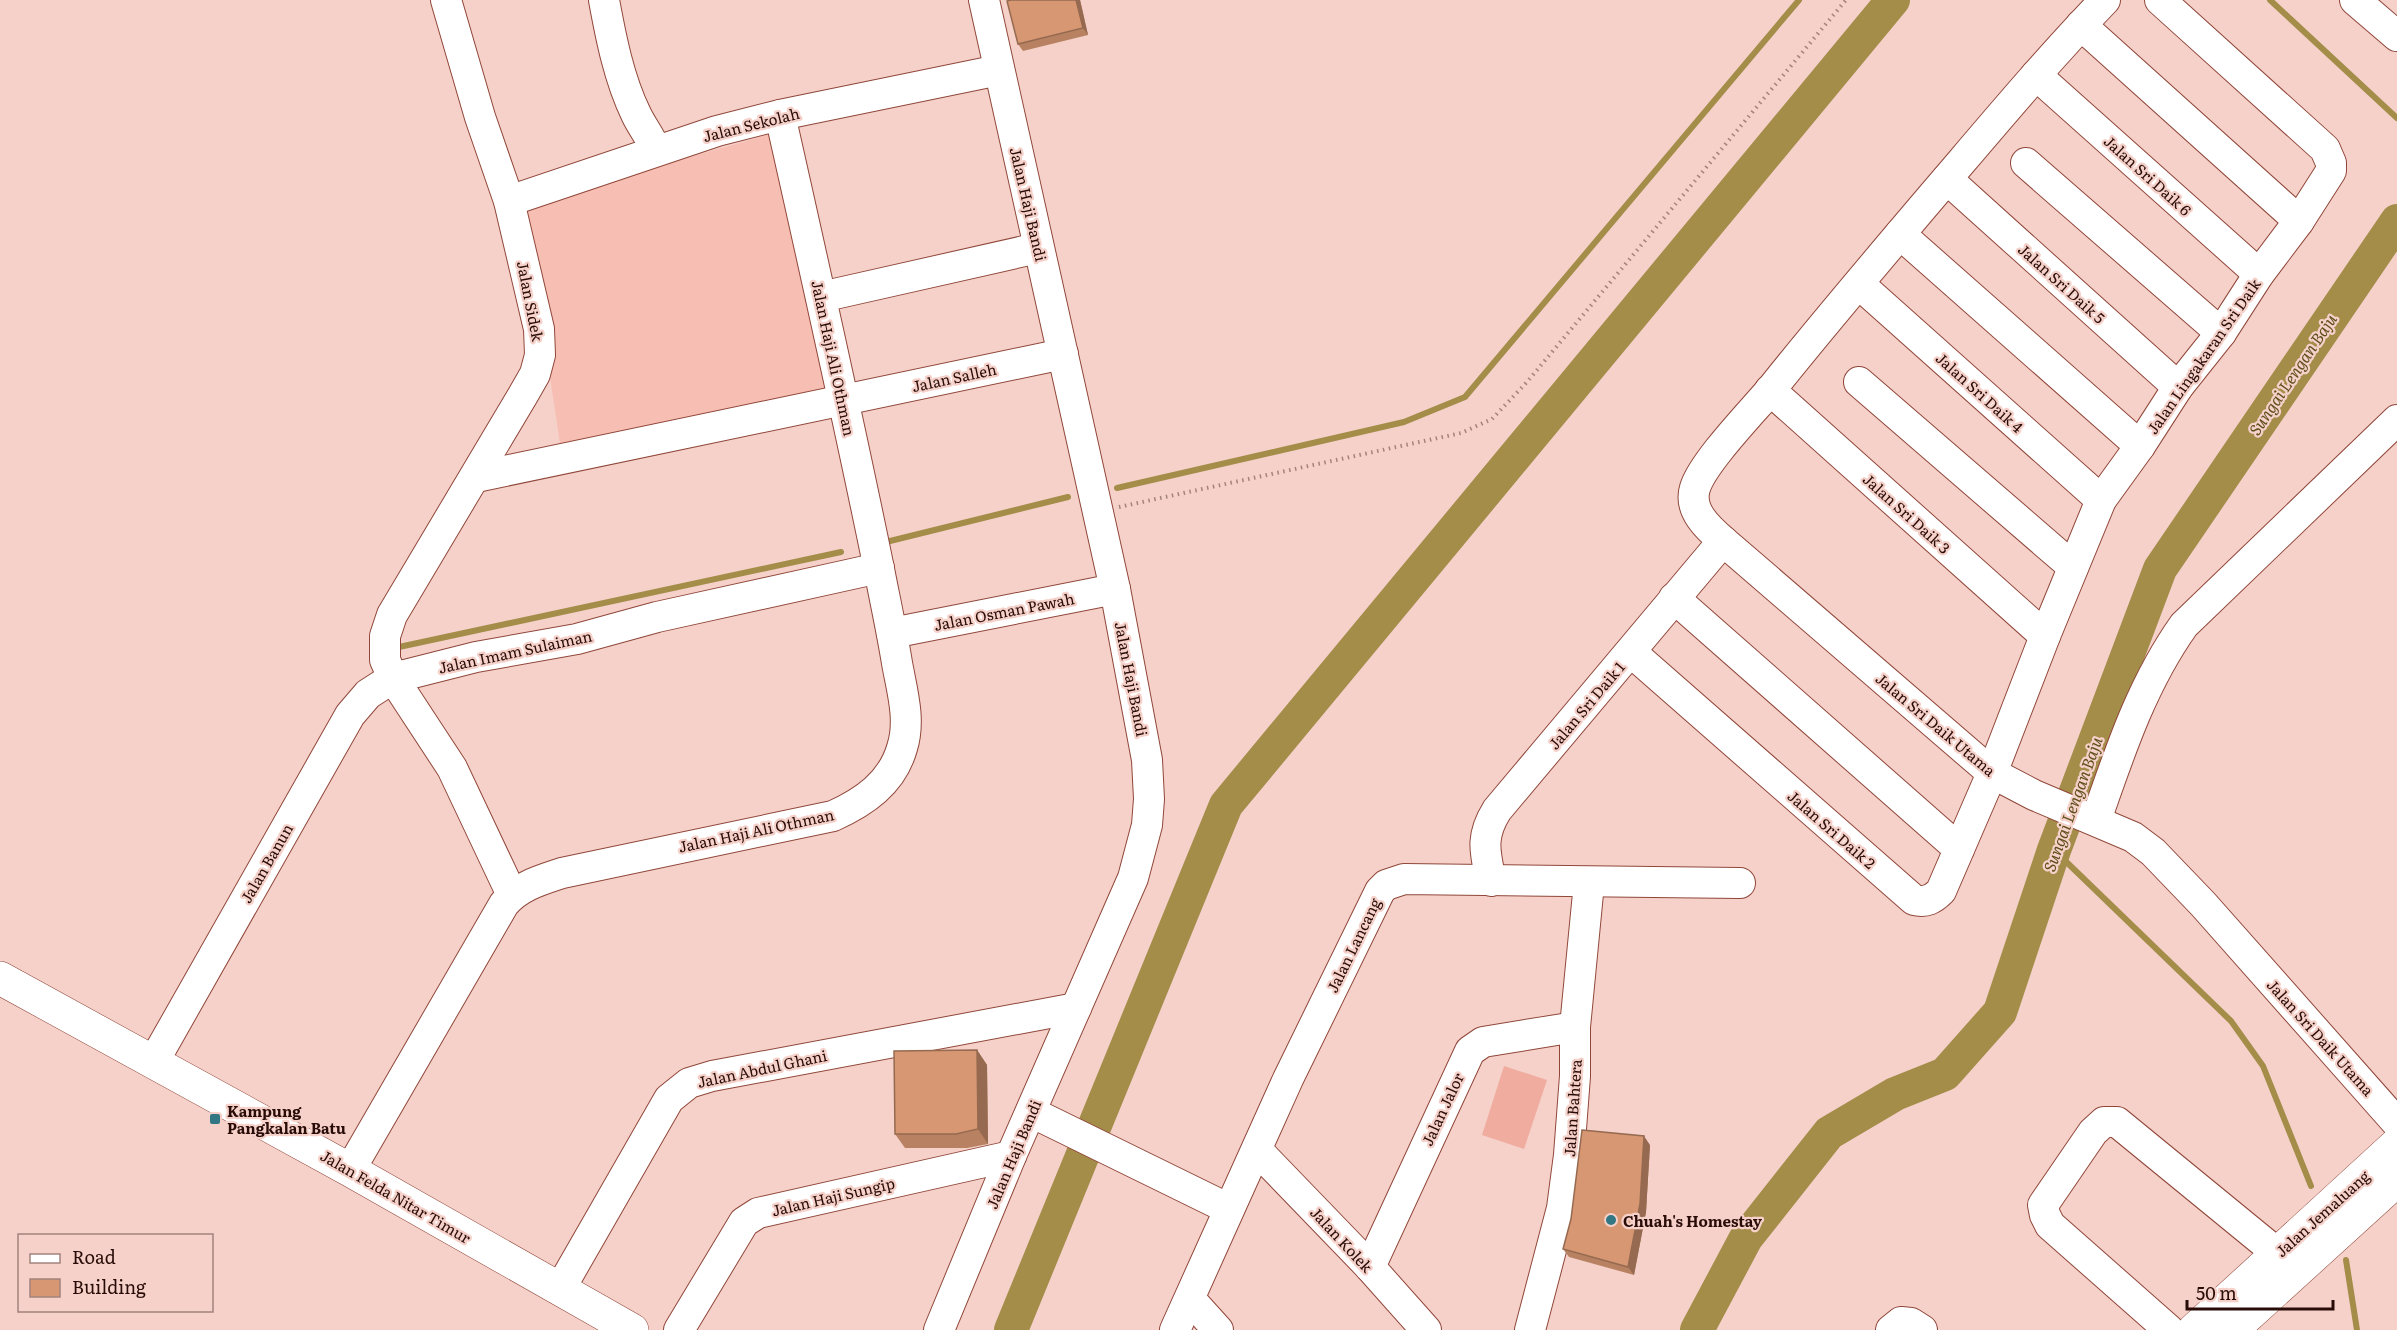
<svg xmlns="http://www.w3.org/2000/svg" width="2397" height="1330" font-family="Literata,serif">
  <rect width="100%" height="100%" fill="#f5d1ca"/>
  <polygon fill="#f7beb3" points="771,134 828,394 561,450 524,204"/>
  <polygon fill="#f0ac9f" points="1504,1066 1547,1080 1524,1149 1482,1135"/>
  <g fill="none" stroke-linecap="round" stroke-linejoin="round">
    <g stroke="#a38d49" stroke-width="6">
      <polyline points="2270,0 2397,118"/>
      <polyline points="1117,488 1404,422 1465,397 1799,0"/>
      <polyline points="890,541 1068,497"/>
      <polyline points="399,647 841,552"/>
      <polyline points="2054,850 2231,1021 2263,1066 2311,1186"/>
      <polyline points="2346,1260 2357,1330"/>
    </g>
    <g stroke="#a38d49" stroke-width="34">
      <polyline points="1011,1330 1226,805 1893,0"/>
      <polyline points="1697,1330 1746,1238 1829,1133 1895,1094 1945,1074 2000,1012 2054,850 2160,569 2397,221"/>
    </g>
    <defs>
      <g id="minor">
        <polyline points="446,0 480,117 509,201 539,329 540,355 535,374 523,395 392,615 385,636 385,660 393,678 452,768 512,895"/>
        <path d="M604 0C611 38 619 79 636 114 642 127 651 137 656 151"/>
        <path d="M2105 0C2049 58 1997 120 1945 181 1887 249 1829 317 1773 387 1753 411 1703 462 1695 488 1688 510 1708 528 1723 541L1992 773 2034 795 2133 837 2153 852 2203 904 2397 1123"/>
        <polyline points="2355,0 2397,36"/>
        <polyline points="2081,25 2299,221"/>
        <polyline points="2036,75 2259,274"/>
        <polyline points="2026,163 2221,333"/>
        <polyline points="1947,179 2178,387"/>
        <polyline points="509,201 717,131 780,115 999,70"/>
        <polyline points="1900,234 2140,446"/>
        <polyline points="1859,284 2101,500"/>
        <polyline points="821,297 1038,248"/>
        <polyline points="1859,382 2073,567"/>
        <polyline points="1770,390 2045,636"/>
        <polyline points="476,477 1063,354"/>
        <polyline points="1674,598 1959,849"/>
        <polyline points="892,633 1115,589"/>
        <path d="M1631 652 1914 900C1926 903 1933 899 1941 891L1992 773 2045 636 2101 500 2140 446 2178 387 2221 333 2259 274 2299 221 2331 171V163L2325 149 2160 0"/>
        <path d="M2096 820C2120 751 2142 684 2184 625L2397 420"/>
        <path d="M1491 881C1485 852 1480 837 1497 810L1723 541"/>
        <polyline points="154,1061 350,715 368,694 393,678 476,657 577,639 657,617 879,568"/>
        <polyline points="1031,1112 1229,1209"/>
        <polyline points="1257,1150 1370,1267 1426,1330"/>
        <path d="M350 1170 504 904C519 886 541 880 562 873L833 816C864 802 892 783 902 748 911 720 902 691 897 663 892 632 885 600 879 569 848 417 814 266 780 115"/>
        <polyline points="1370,1267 1470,1051 1483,1042 1575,1027"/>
        <polyline points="560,1289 669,1099 689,1083 712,1076 1076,1008"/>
        <polyline points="1190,1299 1218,1330"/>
        <polyline points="679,1330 744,1222 758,1213 1011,1156"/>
        <polyline points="939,1330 1011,1156 1133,878 1147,825 1149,799 1147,760 1115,589 984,0"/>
        <polyline points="1175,1330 1288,1079 1380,891 1386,885 1404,879 1740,883"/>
        <polyline points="1530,1330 1562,1208 1569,1155 1575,1076 1575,1027 1589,883"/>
        <polyline points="1891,1330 1901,1322 1911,1323 1922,1330"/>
        <polyline points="2169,1330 2050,1225 2045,1215 2043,1205 2093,1132 2104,1122 2117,1122 2277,1253"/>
      </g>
      <polyline id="major" points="0,978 350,1170 632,1330"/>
      <g id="highway">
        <polyline points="2194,1330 2397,1144"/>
        <polyline points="2232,1330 2397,1180"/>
      </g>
    </defs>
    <use href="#minor" stroke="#904739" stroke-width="32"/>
    <use href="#major" stroke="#904739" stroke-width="34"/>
    <use href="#highway" stroke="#904739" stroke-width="34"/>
    <polyline stroke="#a5837d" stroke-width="4" stroke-dasharray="1.5 4.5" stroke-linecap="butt" points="1119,507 1461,433 1492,419 1527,382 1846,0"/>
    <use href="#minor" stroke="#fff" stroke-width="30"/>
    <use href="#major" stroke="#fff" stroke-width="33"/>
    <use href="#highway" stroke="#fff" stroke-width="33"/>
  </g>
  <g fill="#b88262">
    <polygon points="1080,0 1088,35 1023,51 1018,44"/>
    <polygon points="977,1050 987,1065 988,1144 967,1148 905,1148 895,1134"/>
    <polygon points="1650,1145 1646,1212 1634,1275 1569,1257 1563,1249"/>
  </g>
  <g fill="#966a50">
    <polygon points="1076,0 1080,0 1088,35 1083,28"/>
    <polygon points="977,1050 987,1065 988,1144 978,1129"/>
    <polygon points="1644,1136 1650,1145 1646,1212 1634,1275 1628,1267"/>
  </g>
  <g fill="#d69772" stroke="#966a50" stroke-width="1.5">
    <polygon points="1011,0 1076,0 1083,28 1018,44 1007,1"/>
    <polygon points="977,1050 978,1129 956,1134 895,1134 894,1051"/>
    <polygon points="1582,1130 1644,1136 1640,1204 1628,1267 1563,1249 1571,1219"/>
  </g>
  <g fill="#317784" stroke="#f5d1ca" stroke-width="2">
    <rect x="209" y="1113" width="12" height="12" rx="3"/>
    <circle cx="1611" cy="1220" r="6"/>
  </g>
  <g text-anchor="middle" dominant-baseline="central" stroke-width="4.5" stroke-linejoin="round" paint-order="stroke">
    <g font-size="15" fill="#290c07" stroke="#f5d1ca">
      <text transform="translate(751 124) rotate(-14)">Jalan Sekolah</text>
      <text transform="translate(2148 175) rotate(42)">Jalan Sri Daik 6</text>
      <text transform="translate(1029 204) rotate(77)">Jalan Haji Bandi</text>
      <text transform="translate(2062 283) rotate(42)">Jalan Sri Daik 5</text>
      <text transform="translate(531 301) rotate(79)">Jalan Sidek</text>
      <text transform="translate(2203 356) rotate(-55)">Jalan Lingakaran Sri Daik</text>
      <text transform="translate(834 358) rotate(78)">Jalan Haji Ali Othman</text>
      <text transform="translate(954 377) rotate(-12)">Jalan Salleh</text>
      <text transform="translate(1980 392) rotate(42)">Jalan Sri Daik 4</text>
      <text transform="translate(1907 513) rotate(42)">Jalan Sri Daik 3</text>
      <text transform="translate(1004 611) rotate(-11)">Jalan Osman Pawah</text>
      <text transform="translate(515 651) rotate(-12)">Jalan Imam Sulaiman</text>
      <text transform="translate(1132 679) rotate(79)">Jalan Haji Bandi</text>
      <text transform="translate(1586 705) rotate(-50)">Jalan Sri Daik 1</text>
      <text transform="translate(1936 724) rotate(40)">Jalan Sri Daik Utama</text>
      <text transform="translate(1832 829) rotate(41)">Jalan Sri Daik 2</text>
      <text transform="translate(756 830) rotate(-12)">Jalan Haji Ali Othman</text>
      <text transform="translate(266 863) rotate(-60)">Jalan Banun</text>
      <text transform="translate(1353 945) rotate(-64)">Jalan Lancang</text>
      <text transform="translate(2321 1037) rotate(48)">Jalan Sri Daik Utama</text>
      <text transform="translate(762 1068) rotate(-12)">Jalan Abdul Ghani</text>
      <text transform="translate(1572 1108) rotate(-86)">Jalan Bahtera</text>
      <text transform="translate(1442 1109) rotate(-65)">Jalan Jalor</text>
      <text transform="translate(1013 1154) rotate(-67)">Jalan Haji Bandi</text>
      <text transform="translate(396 1196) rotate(30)">Jalan Felda Nitar Timur</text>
      <text transform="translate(833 1196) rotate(-13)">Jalan Haji Sungip</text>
      <text transform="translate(2322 1213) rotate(-42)">Jalan Jemaluang</text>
      <text transform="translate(1342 1239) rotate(47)">Jalan Kolek</text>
    </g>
    <g font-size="15" font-weight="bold" fill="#290c07" stroke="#f5d1ca" text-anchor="start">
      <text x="227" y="1110">Kampung<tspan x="227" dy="17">Pangkalan Batu</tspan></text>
      <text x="1623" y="1220">Chuah's Homestay</text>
    </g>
    <g font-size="16" font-style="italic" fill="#5e4e1a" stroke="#f5d1ca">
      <text transform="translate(2292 374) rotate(-56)">Sungai Lengan Baju</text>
      <text transform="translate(2072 804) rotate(-70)">Sungai Lengan Baju</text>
    </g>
  </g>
  <rect x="18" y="1234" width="195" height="78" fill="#f5d1ca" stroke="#a3827c" stroke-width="1.5"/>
  <rect x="30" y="1254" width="30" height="9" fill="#ffffff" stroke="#a3827c" stroke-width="1.5"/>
  <text x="72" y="1264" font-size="18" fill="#290c07">Road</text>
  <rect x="30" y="1279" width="30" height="18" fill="#d69772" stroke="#a3827c" stroke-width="1.5"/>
  <text x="72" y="1294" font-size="18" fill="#290c07">Building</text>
  <path d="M2187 1300v9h146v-9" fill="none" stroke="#290c07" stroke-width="3"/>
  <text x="2196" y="1300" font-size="18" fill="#290c07" stroke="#f5d1ca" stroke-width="4.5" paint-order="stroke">50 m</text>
</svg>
